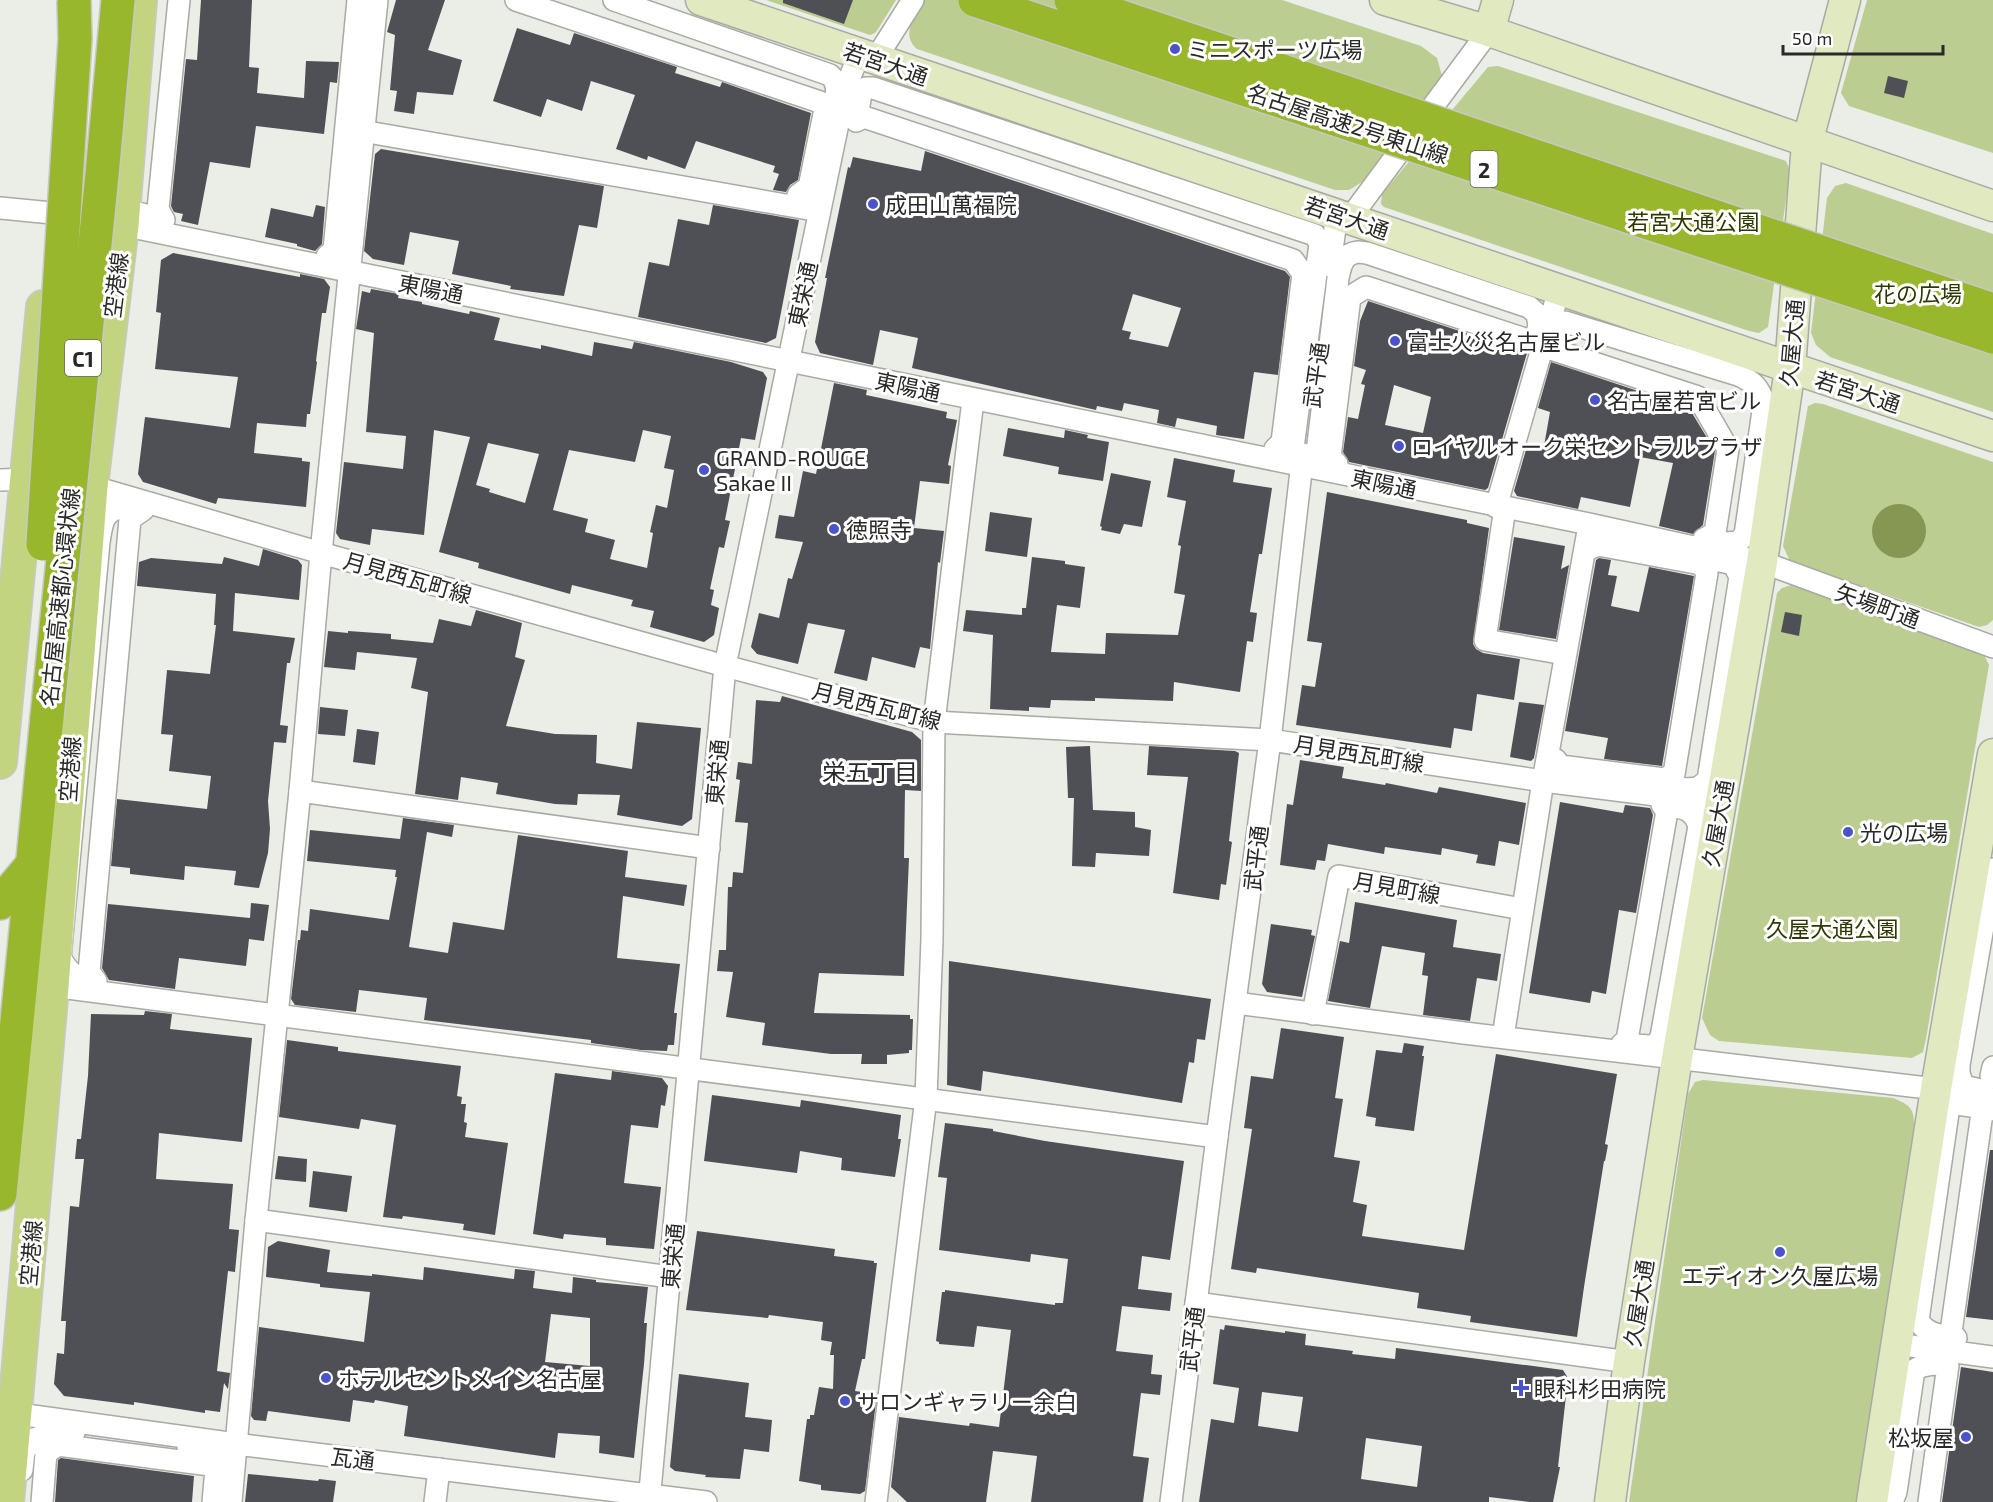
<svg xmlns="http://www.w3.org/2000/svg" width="1993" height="1502" font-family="'Exo 2','Noto Sans JP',sans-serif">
  <rect width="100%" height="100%" fill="#ebede7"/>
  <g fill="#bbcd90">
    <polygon points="766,0 896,0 878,29 875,33 870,35"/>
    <path d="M923 0H1282L1421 46 1437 58 1442 76 1436 90 1362 182 1349 190H1335L917 49C900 34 915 15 923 0Z"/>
    <polygon points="1867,0 1993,0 1993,153 1849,106 1841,93"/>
    <polygon points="1498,66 1786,161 1790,171 1768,327 1759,333 1749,331 1384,207 1381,204 1382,194 1488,67"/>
    <polygon points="1846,183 1993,234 1993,412 1830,357 1816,345 1811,333 1827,198 1835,186"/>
    <polygon points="1815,403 1823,404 1993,462 1993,620 1987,625 1979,627 1790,561 1783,546 1808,406"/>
    <polygon points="1795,584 1983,653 1989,665 1926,1039 1923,1052 1912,1058 1719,1041 1710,1035 1702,1018 1777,593 1782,588"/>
    <path d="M1703 1080 1893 1098C1910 1105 1914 1108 1914 1126L1856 1502H1629L1688 1094 1695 1082Z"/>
  </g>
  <circle fill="#859752" cx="1899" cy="531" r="27"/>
  <g fill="#4f5055" fill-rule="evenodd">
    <polygon points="201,0 252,0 249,67 259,68 257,93 304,98 306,61 339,62 337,83 330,82 324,134 256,126 250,168 210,162 198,225 181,221 183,214 174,212 171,206 186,59 197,60"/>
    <polygon points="396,0 445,0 428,50 462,60 453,95 417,92 414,114 394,111 397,91 390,90 395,35 387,32"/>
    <polygon points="783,0 853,0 844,24 783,3"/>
    <polygon points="517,28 570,45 574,33 677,67 675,73 720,87 722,82 811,113 798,180 790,185 786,192 773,190 779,174 773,172 775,166 696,141 685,169 648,156 647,160 616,149 635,95 591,81 582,111 547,99 541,117 493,101"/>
    <polygon points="1888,76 1908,81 1904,98 1884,93"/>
    <polygon points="381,149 604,186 597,228 579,225 564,296 510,289 511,286 452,274 459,241 410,232 404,265 373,259 364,251 375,154"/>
    <path d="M925 151 1285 271 1290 277 1278 375 1254 372 1244 439 1216 435 1217 426 1177 418 1175 427 1157 423 1159 410 1124 403 1122 411 1097 406 1096 410 912 368 918 338 880 330 873 365 820 353 815 342 827 278H825L848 167 850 168 853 157 921 171ZM1133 294 1181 308 1168 347 1129 339 1131 332 1122 330Z"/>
    <polygon points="316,205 325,207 322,244 315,251 297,246 297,244 265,237 271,208 313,217"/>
    <polygon points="713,205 799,220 776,338 766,343 638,317 649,262 669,266 678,219 709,225"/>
    <polygon points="173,253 300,277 300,274 324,279 330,287 326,313 322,313 316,361 317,362 310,414 307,414 306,427 257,423 254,453 302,458 302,461 310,462 306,507 218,498 216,504 143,482 138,474 145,417 230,428 238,377 155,369 161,313 156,312 161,260"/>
    <path d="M371 289 399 294 398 298 422 302V304L469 314 470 311 500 318 494 340 541 349V345L592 356 594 342 632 349 634 342 731 362 763 372 767 378 755 440 741 438 725 520 730 521 724 548 719 547 710 589 714 590 711 605 719 608 714 635 704 642 650 627 654 611 631 606 633 600 572 585 570 594 478 568 479 563 439 552 470 437 434 430 424 535 372 529 370 545 340 539 336 533 344 462 403 469 406 436 366 432 374 333 356 329 362 291 370 293ZM643 430 671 436 664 468 674 470 667 508 656 505 650 532 653 533 647 568 610 559 615 540 585 532 588 519 553 510 569 450 635 462ZM488 443 539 454 525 503 489 492 490 489 476 485Z"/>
    <path d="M1368 301 1527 353 1488 488 1485 490 1349 462 1343 452 1348 417 1358 419 1365 385 1361 384 1366 370 1354 366 1360 321ZM1394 385 1431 397 1423 433 1385 425Z"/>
    <polygon points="1551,362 1689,408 1715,451 1703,525 1693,534 1659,526 1673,463 1640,457 1630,507 1581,497 1578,509 1517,496 1514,491 1528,443 1544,446 1550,412 1538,408"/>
    <polygon points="834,383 867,390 866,395 947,412 946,418 957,420 948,465 951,466 949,484 920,481 914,528 944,531 940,563 938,562 930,649 920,647 915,668 872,657 867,681 834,673 845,630 808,623 798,664 757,654 751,647 759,613 779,618 788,578 792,579 803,542 775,538 779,515 794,517 803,471 816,474"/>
    <polygon points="1008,428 1064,438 1065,430 1088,435 1087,438 1109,442 1103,481 1058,474 1059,467 1003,456"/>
    <polygon points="1174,458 1235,470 1233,482 1272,488 1262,554 1259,554 1250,612 1257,613 1253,642 1247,641 1240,692 1174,682 1173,701 1095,698 1095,701 1051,700 1050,708 1029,707 1029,711 990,709 993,635 963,631 966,610 1022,615 1022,608 1026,608 1032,557 1065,561 1065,564 1085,567 1080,608 1057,605 1051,652 1105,654 1106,633 1178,635 1185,595 1174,593 1181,546 1178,545 1186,501 1167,497"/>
    <polygon points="1111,473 1151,481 1142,527 1124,524 1120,534 1101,530 1102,527 1100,526"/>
    <polygon points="1327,492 1467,520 1467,523 1489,528 1473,644 1476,649 1483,653 1520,659 1514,700 1477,694 1472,731 1454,728 1451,748 1296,725 1302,685 1315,687 1322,643 1307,641"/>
    <polygon points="990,512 1032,518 1027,557 985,551"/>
    <polygon points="1514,537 1565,546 1561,569 1569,565 1556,639 1499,630"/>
    <polygon points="263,549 298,560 302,565 299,600 235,593 233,631 295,638 290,663 287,663 280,725 288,726 286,743 274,742 268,801 270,829 268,853 259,888 234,885 236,871 185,866 184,880 130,874 130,868 111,866 117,799 207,809 211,776 169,771 173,735 161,734 167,670 210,674 216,625 214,625 216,594 137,586 139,562 151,558 222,564 224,557 259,566"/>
    <polygon points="1599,558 1611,560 1608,575 1617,576 1611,606 1639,612 1649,567 1694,576 1662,766 1604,759 1608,738 1565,731 1596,560"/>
    <polygon points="476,610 522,623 515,657 525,660 506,726 555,734 597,735 596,763 632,769 637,722 701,728 692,819 682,826 617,815 620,795 578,794 577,805 555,804 496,794 498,783 461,777 458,800 415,794 428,692 411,688 417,658 357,652 355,670 324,667 328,631 348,633 348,631 391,634 391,639 433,643 439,619 471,626"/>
    <polygon points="1785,612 1802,615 1799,636 1781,632"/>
    <polygon points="782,696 912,732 921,740 921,791 905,790 904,858 909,858 904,976 819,973 814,1013 910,1015 910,1019 913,1019 912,1050 909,1050 909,1053 887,1055 887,1064 861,1064 862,1054 831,1054 762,1045 765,1023 726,1017 733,972 717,971 719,950 726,950 728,887 732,887 733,872 743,873 748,823 735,822 740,780 736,779 738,762 752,764 756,700 780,702"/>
    <polygon points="1519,702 1544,705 1534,758 1531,761 1510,757"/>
    <polygon points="320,707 348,710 345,736 318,734"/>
    <polygon points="357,729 379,732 375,765 353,762"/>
    <polygon points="1090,746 1093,810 1135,812 1135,827 1151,830 1149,856 1096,853 1095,867 1072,866 1074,798 1068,798 1066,747"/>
    <polygon points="1149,746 1235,751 1239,753 1229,841 1232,842 1226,885 1221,884 1219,900 1173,893 1188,777 1147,775"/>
    <polygon points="1300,760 1344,767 1342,778 1385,785 1386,783 1437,793 1439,787 1526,803 1519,845 1499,841 1495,866 1476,863 1478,855 1442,848 1441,855 1385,847 1384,854 1328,844 1325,861 1317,860 1315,870 1280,865 1287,804 1293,805"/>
    <polygon points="1560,802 1623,813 1625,805 1650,808 1653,815 1636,913 1619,910 1606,994 1592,991 1590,1003 1529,993"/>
    <polygon points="403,818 454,825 452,837 427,832 409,947 448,953 453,922 504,930 518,835 628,851 625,877 687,885 684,906 623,896 617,958 680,964 674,1013 677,1013 674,1045 668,1045 667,1051 641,1050 591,1043 591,1040 424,1020 427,998 359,990 356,1012 295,1005 291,999 298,940 300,940 301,930 308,931 310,909 389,920 397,877 395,877 396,870 307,861 310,830 400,839"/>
    <polygon points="1355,902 1457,920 1453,947 1501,954 1497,981 1477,978 1470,1021 1423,1015 1428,976 1422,975 1425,953 1382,946 1370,1008 1328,1001 1340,941 1349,943"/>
    <polygon points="251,903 269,905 264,941 249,939 246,966 179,958 175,989 109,980 102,968 108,904 250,918"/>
    <polygon points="1271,924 1312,930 1311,935 1315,936 1302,997 1267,992 1262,984"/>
    <polygon points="949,961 1211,999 1205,1040 1197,1039 1194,1063 1189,1062 1182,1103 983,1071 981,1091 947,1085"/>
    <polygon points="145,1011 172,1014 170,1029 252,1038 242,1142 159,1133 156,1179 233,1184 229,1229 239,1230 235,1272 228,1271 217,1371 230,1373 228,1389 224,1383 220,1412 205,1410 205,1413 134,1402 134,1405 64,1396 54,1384 57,1353 64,1354 66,1321 61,1321 70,1206 79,1207 84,1159 75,1159 77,1139 81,1139 88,1076 91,1014 144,1015"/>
    <polygon points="1281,1028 1344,1037 1335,1098 1343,1099 1334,1157 1360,1161 1353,1202 1367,1205 1362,1236 1464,1250 1496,1054 1617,1074 1605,1144 1608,1145 1605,1161 1604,1161 1584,1287 1577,1337 1470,1322 1471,1316 1417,1308 1419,1293 1257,1268 1256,1273 1231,1269 1252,1129 1244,1128 1251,1076 1273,1079"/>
    <polygon points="287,1040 338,1047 338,1051 461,1066 457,1096 462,1097 461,1104 466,1104 464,1122 467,1123 465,1137 508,1143 495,1235 463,1230 464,1224 403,1216 402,1219 383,1217 396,1125 361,1119 359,1129 279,1117"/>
    <polygon points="1404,1043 1424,1046 1422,1056 1424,1056 1414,1131 1375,1126 1376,1118 1366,1116 1376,1050 1402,1053"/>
    <polygon points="612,1071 662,1078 668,1086 665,1106 661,1105 658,1128 631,1125 624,1183 661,1187 654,1249 606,1245 606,1238 564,1234 563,1239 533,1234 555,1073 611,1080"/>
    <polygon points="712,1095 800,1107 801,1100 901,1115 898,1139 901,1139 895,1177 841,1170 842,1158 800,1151 797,1173 704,1161"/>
    <polygon points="945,1123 993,1129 993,1131 1045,1141 1184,1161 1170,1260 1142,1256 1138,1289 1172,1293 1170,1311 1122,1306 1116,1351 1153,1355 1151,1374 1162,1375 1160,1395 1141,1393 1133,1456 1149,1458 1143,1502 1031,1502 1037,1456 993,1451 986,1502 907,1502 891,1487 899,1417 969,1426 970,1423 999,1427 1011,1330 977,1326 974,1347 939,1344 939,1342 936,1341 942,1292 945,1292 945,1290 1055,1305 1055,1303 1063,1303 1068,1259 1031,1254 1030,1262 939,1250 947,1178 938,1177"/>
    <polygon points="1990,1150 1993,1150 1993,1320 1966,1317"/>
    <polygon points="278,1156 307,1159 306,1182 275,1179"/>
    <polygon points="313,1171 352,1176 347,1212 309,1207"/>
    <polygon points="697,1231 835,1249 834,1256 874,1261 874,1263 877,1263 865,1359 862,1359 855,1391 877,1394 865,1491 860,1494 821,1490 821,1485 799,1481 807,1419 810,1419 810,1415 814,1415 819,1387 833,1389 834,1355 830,1355 832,1342 821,1340 823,1322 769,1315 768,1318 686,1310"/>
    <path d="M278 1241 330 1250 327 1272 372 1276V1274L423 1280 424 1267 514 1279 515 1269 535 1271 533 1288 572 1293 573 1277 596 1280V1282L648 1287 644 1323H647L644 1364 634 1458 599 1453 600 1436 558 1433 555 1458 404 1436 408 1406 375 1400 374 1403 353 1400 350 1422 268 1411 266 1421 254 1420 251 1416 259 1327 364 1342 370 1292 320 1287V1284L266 1277 268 1247ZM551 1314 590 1318V1366L545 1362Z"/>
    <path d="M1225 1325 1285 1333V1331L1306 1334 1305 1345 1353 1351 1352 1354 1395 1359 1396 1348 1563 1370 1568 1378 1558 1467H1560L1553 1502H1530L1489 1497V1502H1199L1211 1419 1234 1423 1239 1388 1213 1384 1220 1329 1224 1330ZM1262 1392 1303 1397 1298 1432 1258 1426ZM1366 1438 1422 1446 1417 1487 1361 1479Z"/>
    <polygon points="1961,1367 1993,1372 1993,1502 1942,1502"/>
    <polygon points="679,1374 749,1383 745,1417 772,1420 769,1452 744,1449 740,1479 705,1477 706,1475 675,1471 670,1467"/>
    <polygon points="61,1458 194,1476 192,1502 55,1502 58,1460"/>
    <polygon points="248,1474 318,1481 319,1479 336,1481 333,1502 245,1502"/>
  </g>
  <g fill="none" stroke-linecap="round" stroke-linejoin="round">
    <defs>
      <g id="street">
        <polyline points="516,0 820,102 825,109 809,187 798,195 808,196 815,194 819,188 821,176"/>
        <path d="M614 0 830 75C840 84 836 95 834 107"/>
        <polyline points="875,60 913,0"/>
        <polygon points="866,88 873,88 1315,235 1320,244 1294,440 1291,447 1282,451 1275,449 1282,442 1303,274 1293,260 864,117 856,121 861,94"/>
        <polyline points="362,131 814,210"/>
        <polyline points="0,208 52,213 122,225 1589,524 1762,562 1993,647"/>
        <polyline points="138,213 164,220 158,209 179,0"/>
        <polyline points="1350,218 1489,31"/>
        <polyline points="344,249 339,257 327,256 334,250 358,0"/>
        <path d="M1358 252 1367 253 1529 307 1537 314 1539 326 1534 342 1366 287 1350 297 1330 457 1337 464C1327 462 1320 462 1317 452L1338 278C1341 264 1343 254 1358 252Z"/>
        <polyline points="1330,266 1337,213"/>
        <path d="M1565 322 1738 375C1753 381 1760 388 1764 404L1745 535 1738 542 1727 543 1704 539 1715 533 1728 449 1698 397 1551 349 1558 326Z"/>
        <polyline points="0,480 27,479"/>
        <polyline points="91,486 321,553 725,666 934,722 1270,740 1543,781 1721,803"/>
        <path d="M124 507 143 510 130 519 89 972 96 981C76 976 70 976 60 957L99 542C102 524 102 510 124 507Z"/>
        <polyline points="1496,507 1559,290"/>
        <polyline points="1505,508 1485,640 1565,654"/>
        <polygon points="1602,537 1729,563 1734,565 1740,577 1708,780 1698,788 1687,789 1563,774 1556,767 1556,760 1560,766 1664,779 1674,774 1707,573 1701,564 1598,545 1591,548 1594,541"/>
        <polyline points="300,791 709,848"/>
        <path d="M1662 805C1679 807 1693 807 1699 826L1661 1037 1656 1045 1649 1046 1622 1044 1627 1040 1667 811Z"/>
        <polyline points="52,986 1217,1137"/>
        <polyline points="1236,1003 1464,1033 1936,1089 1993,1099"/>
        <polyline points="1313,1014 1339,876 1522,909"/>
        <polyline points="1503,1037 1543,781 1588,531"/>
        <polyline points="1993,1067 1991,1076 1993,1078"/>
        <polyline points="1981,1090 1963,1086 1959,1073 1959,1065 1993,869"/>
        <path d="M1957 1104 1992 1109 1982 1113 1951 1332 1956 1338C1941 1335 1926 1335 1918 1320L1948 1113 1949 1108Z"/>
        <polyline points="256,1220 670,1277"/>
        <polyline points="1196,1303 1629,1362"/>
        <polyline points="1896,1344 1993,1357"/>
        <polyline points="4,1412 236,1444 706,1502"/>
        <path d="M188 1448C220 1452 225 1458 222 1489"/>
        <polyline points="22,1470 24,1451 34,1439 55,1431 74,1433"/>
        <polyline points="42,1502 46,1453 58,1445 210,1465 216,1469 213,1502"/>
        <polyline points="231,1502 256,1220 300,791 321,553 377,0"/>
        <polyline points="435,1502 439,1469"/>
        <polyline points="649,1502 725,666 845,90 859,54"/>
        <polyline points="876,1502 926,1098 932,939 934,722 973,400"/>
        <polyline points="1171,1502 1217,1137 1270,740 1303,454"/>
        <path d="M1892 1502 1896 1492 1914 1370C1925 1363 1936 1364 1948 1365L1929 1502"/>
      </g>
      <g id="secondary">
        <polyline points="701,0 1993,436"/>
        <polyline points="1385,0 1489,31 1993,206"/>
        <polyline points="1489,31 1498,0"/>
        <polyline points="1610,1502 1629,1362 1677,1058 1762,562 1790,368 1807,143 1845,0"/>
        <polyline points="1872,1502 1936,1089 1993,754"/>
      </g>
      <g id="primary">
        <polyline points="0,762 43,307"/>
        <polyline points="7,1502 52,986 91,486 122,225 140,0"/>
      </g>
      <g id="highway">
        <polyline points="0,903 31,866"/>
        <polyline points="0,1194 47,717"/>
      </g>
    </defs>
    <use href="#street" stroke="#a8aaa4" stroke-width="24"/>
    <use href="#secondary" stroke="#a8aaa4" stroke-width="33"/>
    <use href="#primary" stroke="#c7c8c7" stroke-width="36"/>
    <use href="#highway" stroke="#c7c8c7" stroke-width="36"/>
    <use href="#street" stroke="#fff" stroke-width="21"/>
    <use href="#secondary" stroke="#e0e9c0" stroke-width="30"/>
    <use href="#primary" stroke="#c2d480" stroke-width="33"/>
    <use href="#highway" stroke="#99b72c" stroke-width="33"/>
    <defs>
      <g id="highway-bridge">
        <polyline points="975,0 1993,337"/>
        <polyline points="1071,0 1993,310"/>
        <polyline points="43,544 75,39 74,0"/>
        <polyline points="47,717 102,175 118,0"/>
      </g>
    </defs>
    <use href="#highway-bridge" stroke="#c7c8c7" stroke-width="36" stroke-linecap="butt"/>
    <use href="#highway-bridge" stroke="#99b72c" stroke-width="33"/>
  </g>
  <g fill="#4a53c9" stroke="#fff" stroke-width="2">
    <circle cx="1175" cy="49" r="6"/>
    <circle cx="873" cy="204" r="6"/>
    <circle cx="1395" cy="341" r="6"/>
    <circle cx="1595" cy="400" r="6"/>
    <circle cx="1399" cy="446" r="6"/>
    <circle cx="704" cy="470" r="6"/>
    <circle cx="834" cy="529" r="6"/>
    <circle cx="1848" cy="832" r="6"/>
    <circle cx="1780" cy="1252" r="6"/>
    <circle cx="326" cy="1378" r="6"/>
    <path d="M1518 1379h6v6h6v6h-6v6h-6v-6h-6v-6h6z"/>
    <circle cx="845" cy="1401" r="6"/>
    <circle cx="1966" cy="1437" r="6"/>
  </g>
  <g text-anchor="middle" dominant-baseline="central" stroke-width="6" stroke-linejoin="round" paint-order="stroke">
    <g fill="#fff" stroke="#696a68" stroke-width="1.5">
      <rect x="1470.5" y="151" width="27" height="36" rx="4.5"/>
      <rect x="65" y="340" width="36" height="36" rx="4.5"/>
    </g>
    <g font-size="21" font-weight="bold" fill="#292a27">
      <text x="1484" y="169">2</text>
      <text x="83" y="358">C1</text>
    </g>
    <g font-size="22" fill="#292a27" stroke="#fff" text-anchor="start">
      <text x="1187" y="49">ミニスポーツ広場</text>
      <text x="885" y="204">成田山萬福院</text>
      <text x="1407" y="341">富士火災名古屋ビル</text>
      <text x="1607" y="400">名古屋若宮ビル</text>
      <text x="1411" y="446">ロイヤルオーク栄セントラルプラザ</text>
      <text x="716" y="457">GRAND-ROUGE<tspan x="716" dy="25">Sakae II</tspan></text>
      <text x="846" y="529">徳照寺</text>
      <text x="1860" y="832">光の広場</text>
      <text x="1780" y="1275" text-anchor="middle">エディオン久屋広場</text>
      <text x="338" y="1378">ホテルセントメイン名古屋</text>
      <text x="1534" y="1388">眼科杉田病院</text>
      <text x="857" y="1401">サロンギャラリー余白</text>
      <text x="1954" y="1437" text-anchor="end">松坂屋</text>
    </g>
    <g font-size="22" fill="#292a27" stroke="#fff">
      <text transform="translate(886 63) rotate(19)">若宮大通</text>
      <text transform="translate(1348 123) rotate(18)">名古屋高速2号東山線</text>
      <text transform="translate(1347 217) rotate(19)">若宮大通</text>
      <text transform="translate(115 285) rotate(-83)">空港線</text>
      <text transform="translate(431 288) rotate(11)">東陽通</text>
      <text transform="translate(802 294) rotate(-78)">東栄通</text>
      <text transform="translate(1791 343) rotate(-85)">久屋大通</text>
      <text transform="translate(1315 375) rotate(-82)">武平通</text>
      <text transform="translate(908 386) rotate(12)">東陽通</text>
      <text transform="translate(1858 391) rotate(18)">若宮大通</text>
      <text transform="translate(1384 483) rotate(12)">東陽通</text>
      <text transform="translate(408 577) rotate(16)">月見西瓦町線</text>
      <text transform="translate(59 597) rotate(-84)">名古屋高速都心環状線</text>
      <text transform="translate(1878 605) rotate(20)">矢場町通</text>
      <text transform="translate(877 705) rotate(14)">月見西瓦町線</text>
      <text transform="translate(1359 753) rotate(9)">月見西瓦町線</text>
      <text transform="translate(69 769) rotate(-86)">空港線</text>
      <text transform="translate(716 772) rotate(-85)">東栄通</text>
      <text transform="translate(1717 823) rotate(-80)">久屋大通</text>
      <text transform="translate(1255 858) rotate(-83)">武平通</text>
      <text transform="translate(1397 887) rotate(10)">月見町線</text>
      <text transform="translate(30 1253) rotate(-85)">空港線</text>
      <text transform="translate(672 1256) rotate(-85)">東栄通</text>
      <text transform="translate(1638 1303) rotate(-81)">久屋大通</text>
      <text transform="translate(1191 1339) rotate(-83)">武平通</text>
      <text transform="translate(353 1458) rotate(7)">瓦通</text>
    </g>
    <g font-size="22" fill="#2e3902" stroke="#fff">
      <text x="1693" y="221">若宮大通公園</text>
      <text x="1918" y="293">花の広場</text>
      <text x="1832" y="928">久屋大通公園</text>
    </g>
    <g font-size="24" fill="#292a27" stroke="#fff">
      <text x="870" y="771">栄五丁目</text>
    </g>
  </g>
  <path d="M1783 45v9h160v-9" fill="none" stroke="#292a27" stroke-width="3"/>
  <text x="1792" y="45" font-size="18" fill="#292a27" stroke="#ffffff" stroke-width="4.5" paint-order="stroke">50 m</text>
</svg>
